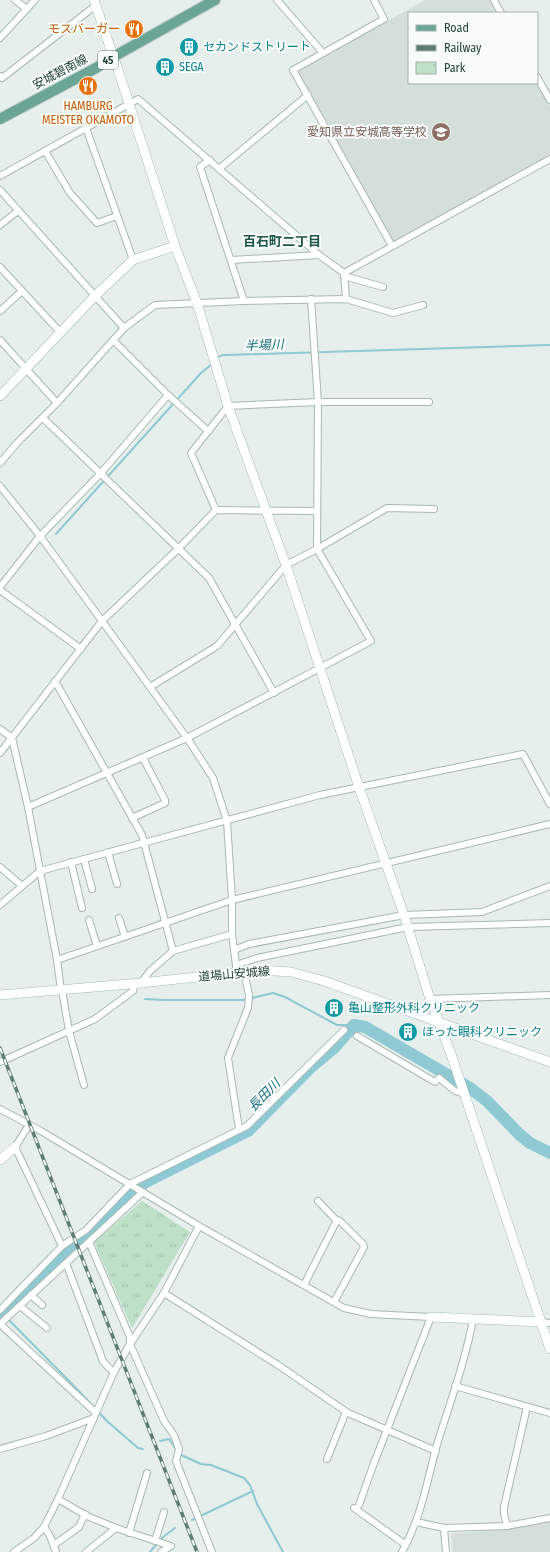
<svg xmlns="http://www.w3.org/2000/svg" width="550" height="1552" font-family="'Fira Sans Condensed','Noto Sans JP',sans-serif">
  <defs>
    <pattern id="park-tufts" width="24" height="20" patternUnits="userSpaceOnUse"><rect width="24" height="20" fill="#bfe0c8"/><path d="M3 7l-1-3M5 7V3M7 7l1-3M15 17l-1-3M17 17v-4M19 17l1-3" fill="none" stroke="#a4c1ad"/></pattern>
  </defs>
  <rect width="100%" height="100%" fill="#e6efeb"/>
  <g fill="#d4dfda">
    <polygon points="425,0 491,0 498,13 409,13 409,83 537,83 550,107 550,157 395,242 393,242 298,73 299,71"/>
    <polygon points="550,1521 550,1552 453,1552 451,1534 509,1529"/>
  </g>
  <polygon fill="url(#park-tufts)" points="142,1201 190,1232 132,1328 94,1242"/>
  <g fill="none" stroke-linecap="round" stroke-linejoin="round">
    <g stroke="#8ec9d4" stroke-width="2">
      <polyline points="216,359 222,355 227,355 550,345"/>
      <polyline points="56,534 201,373 212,364"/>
      <polyline points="145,999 164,1000 244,1000 273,993 285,997 337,1025 354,1025"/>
      <polyline points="3,1314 73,1385 108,1422 138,1448 143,1449"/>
      <polyline points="160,1441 169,1439 177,1451"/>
      <polyline points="179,1454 201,1464 211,1465 244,1478 250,1485 257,1504 283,1552"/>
      <polyline points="192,1520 253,1491"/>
      <polyline points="150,1552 163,1537 175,1528"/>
    </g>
    <polyline stroke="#8ec9d4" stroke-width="12" points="0,1316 71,1247 100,1222 130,1192 146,1182 248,1131 310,1068 334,1048 354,1025 365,1027 470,1088 487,1101 519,1134 530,1143 550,1153"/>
    <defs>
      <g id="street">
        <polyline points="15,0 27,9"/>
        <polyline points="277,0 323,53"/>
        <polyline points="374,0 384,19 293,70 392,246"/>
        <polyline points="494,0 501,13"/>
        <polyline points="0,38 35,0"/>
        <polyline points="0,76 2,78 95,6"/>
        <polyline points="537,77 550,100"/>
        <polyline points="86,128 133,260"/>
        <polyline points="45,151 70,193 97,223 117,216"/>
        <polyline points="210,160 200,167 244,301"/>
        <polyline points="220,168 308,95"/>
        <polyline points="0,176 138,99 319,255 344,273 346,299"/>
        <polyline points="0,190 124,328"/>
        <polyline points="0,225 18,211"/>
        <polyline points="231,260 319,255"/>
        <polyline points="0,267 61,333"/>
        <polyline points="344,273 550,159"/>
        <polyline points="344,276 383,287"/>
        <polyline points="0,311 22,291"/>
        <polyline points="0,340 57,403"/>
        <polyline points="113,340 168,395 208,431"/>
        <polyline points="43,418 209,578 274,693"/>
        <polyline points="0,463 17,443 57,403 124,328 155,305 244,301 346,299 393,313 423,305"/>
        <polyline points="0,486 40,536 102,621 187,738 213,778 227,821 232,900 232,934 237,973"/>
        <polyline points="216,510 191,453 228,406 318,402 429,402"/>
        <polyline points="0,587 40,536 101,473 168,395"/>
        <polyline points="0,590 81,649"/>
        <polyline points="55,681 142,835 173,951 232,934"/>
        <polyline points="150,687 217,646 286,565 317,549 387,508 434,509"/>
        <polyline points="0,729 12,738 28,807 57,960 61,990"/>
        <polyline points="0,753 102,621 179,548 216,510 317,511"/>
        <polyline points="28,807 187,738 371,641 317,549 318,402 311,299"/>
        <polyline points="132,818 165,803 165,800 143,758"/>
        <polyline points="108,852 117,884"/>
        <polyline points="84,859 92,889"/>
        <polyline points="71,862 82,908"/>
        <polyline points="0,867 22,886"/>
        <polyline points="0,905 40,871 320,795 523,754 550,804"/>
        <polyline points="119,918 125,937"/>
        <polyline points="89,920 97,946"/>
        <polyline points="234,950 249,944 404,915 482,912 550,886"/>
        <polyline points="57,960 232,900 550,824"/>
        <polyline points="236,965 257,958 408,927 550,923"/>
        <polyline points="141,983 150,971 173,951"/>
        <polyline points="62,990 69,1031 84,1085"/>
        <polyline points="430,999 550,995"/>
        <polyline points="357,1036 435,1082 439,1078 455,1091 465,1094"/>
        <polyline points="0,1062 95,1019 133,991 135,984"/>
        <polyline points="0,1109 41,1131 199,1226 344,1308 371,1314 431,1317 374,1463 359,1505"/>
        <polyline points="29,1125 15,1147 62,1246"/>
        <polyline points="239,1129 228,1058 248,1008 249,995 244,972"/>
        <polyline points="318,1201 336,1220 340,1221 363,1244 364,1247 334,1302"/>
        <polyline points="89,1242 130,1337 130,1344 164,1421 174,1435 179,1449 176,1461 212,1552"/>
        <polyline points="66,1263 103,1361 108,1367 114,1372"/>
        <polyline points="304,1285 337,1220"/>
        <polyline points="164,1293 278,1365 348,1413 436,1451"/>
        <polyline points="31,1295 42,1305"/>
        <polyline points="20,1306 47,1328"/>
        <polyline points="0,1310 62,1246 86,1230 130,1184 247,1126 344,1030"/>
        <polyline points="541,1322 550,1323"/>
        <polyline points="0,1324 143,1192"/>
        <polyline points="0,1324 96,1413"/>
        <polyline points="455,1386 550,1413"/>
        <polyline points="0,1449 46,1436 94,1418"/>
        <polyline points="327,1459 346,1412"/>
        <polyline points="58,1499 87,1516 116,1528"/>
        <polyline points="354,1508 406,1545"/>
        <polyline points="416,1522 444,1528 446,1552"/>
        <polyline points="507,1526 504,1514 504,1507 527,1407"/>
        <polyline points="44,1527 50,1536 56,1552"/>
        <polyline points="444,1528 507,1526 550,1518"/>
        <polyline points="129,1533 147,1473"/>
        <polyline points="155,1541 164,1512"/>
        <polyline points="54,1545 79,1527 85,1514"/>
        <polyline points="14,1552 34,1538 44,1527 58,1499 114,1372 130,1344 164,1293 199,1226"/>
        <polyline points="86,1552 116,1528 171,1546 161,1552"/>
        <path d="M402 1552C420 1520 427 1483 436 1448 449 1405 465 1363 473 1319"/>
      </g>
      <g id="secondary">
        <polyline points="94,0 123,85 175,246 197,303 228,406 286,565 359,787 404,915 430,999 451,1054 550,1349"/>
        <polyline points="0,396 95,296 133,260 175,246"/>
        <polyline points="0,995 141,983 261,970 291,972 324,981 550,1062"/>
        <polyline points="0,1160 15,1147"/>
        <polyline points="431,1317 541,1322"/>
      </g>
      <polyline id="primary" points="0,119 96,68 113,57 215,0"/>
    </defs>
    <use href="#street" stroke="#a8b8b2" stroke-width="8"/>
    <use href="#secondary" stroke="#a4bbb3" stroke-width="10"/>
    <use href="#primary" stroke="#c2cac8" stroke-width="12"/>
    <use href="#street" stroke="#fff" stroke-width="6"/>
    <use href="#secondary" stroke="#fff" stroke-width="9"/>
    <use href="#primary" stroke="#6aa596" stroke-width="10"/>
    <defs>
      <polyline id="rail" points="0,1048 197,1552"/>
    </defs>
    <use href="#rail" stroke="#5f7d75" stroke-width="3.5"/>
    <use href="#rail" stroke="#f7fbf9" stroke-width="2" stroke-dasharray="6" stroke-linecap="butt"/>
  </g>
  <defs>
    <symbol id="restaurant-disc" viewBox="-11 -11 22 22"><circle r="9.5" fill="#e8710a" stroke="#f7fbf9"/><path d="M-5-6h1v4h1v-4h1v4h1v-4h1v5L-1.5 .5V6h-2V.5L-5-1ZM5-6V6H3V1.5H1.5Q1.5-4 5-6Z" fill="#fff"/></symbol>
    <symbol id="building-disc" viewBox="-11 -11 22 22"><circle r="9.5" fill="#0f9aa8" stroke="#f7fbf9"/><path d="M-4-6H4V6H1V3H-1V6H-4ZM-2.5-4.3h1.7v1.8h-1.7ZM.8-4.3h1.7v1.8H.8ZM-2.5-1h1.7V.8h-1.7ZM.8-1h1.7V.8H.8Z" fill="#fff"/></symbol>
    <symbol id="school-disc" viewBox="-11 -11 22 22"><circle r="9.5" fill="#8d6e63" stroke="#f7fbf9"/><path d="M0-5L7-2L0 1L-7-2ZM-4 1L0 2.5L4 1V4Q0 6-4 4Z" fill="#fff"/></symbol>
  </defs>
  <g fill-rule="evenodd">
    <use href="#restaurant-disc" x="123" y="18" width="22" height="22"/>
    <use href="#building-disc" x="178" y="36" width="22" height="22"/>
    <use href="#building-disc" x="154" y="56" width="22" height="22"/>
    <use href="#restaurant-disc" x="77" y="75" width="22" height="22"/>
    <use href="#school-disc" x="430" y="121" width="22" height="22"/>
    <use href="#building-disc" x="323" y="997" width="22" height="22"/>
    <use href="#building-disc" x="397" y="1021" width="22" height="22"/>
  </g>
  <g text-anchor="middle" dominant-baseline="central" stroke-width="4" stroke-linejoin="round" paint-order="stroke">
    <rect fill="#f7fbf9" stroke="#637a73" stroke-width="1" x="98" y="51" width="20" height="18" rx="3"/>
    <g font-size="11" font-weight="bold" fill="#24423a">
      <text x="108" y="60">45</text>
    </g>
    <g font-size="12" fill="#c56008" stroke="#f7fbf9" text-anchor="end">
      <text x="120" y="29">モスバーガー</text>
      <text x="88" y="106" text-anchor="middle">HAMBURG<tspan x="88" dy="14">MEISTER OKAMOTO</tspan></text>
    </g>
    <g font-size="12" fill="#0d838f" stroke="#f7fbf9" text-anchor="start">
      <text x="203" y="47">セカンドストリート</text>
      <text x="179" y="67">SEGA</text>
      <text x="348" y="1008">亀山整形外科クリニック</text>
      <text x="422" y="1032">ほった眼科クリニック</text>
    </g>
    <g font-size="12" fill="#24423a" stroke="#f7fbf9">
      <text transform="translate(60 72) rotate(-28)">安城碧南線</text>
      <text transform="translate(234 974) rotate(-5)">道場山安城線</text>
    </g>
    <g font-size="12" fill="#785e54" stroke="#f7fbf9" text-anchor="end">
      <text x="427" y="132">愛知県立安城高等学校</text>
    </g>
    <g font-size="13" font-weight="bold" fill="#1f5548" stroke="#f7fbf9">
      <text x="282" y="241">百石町二丁目</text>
    </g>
    <g font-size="13" font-style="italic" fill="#1c6f80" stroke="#f7fbf9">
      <text transform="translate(264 345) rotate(-2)">半場川</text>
      <text transform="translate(264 1095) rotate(-45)">長田川</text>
    </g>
  </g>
  <rect x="408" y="12" width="130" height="72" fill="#f7fbf9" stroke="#a3b1ad"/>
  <rect x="416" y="25" width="20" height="6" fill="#6aa596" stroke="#a3b1ad"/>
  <text x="444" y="32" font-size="12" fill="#24423a">Road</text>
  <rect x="416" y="45" width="20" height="6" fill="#5f7d75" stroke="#a3b1ad"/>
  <text x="444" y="52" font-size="12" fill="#24423a">Railway</text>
  <rect x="416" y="62" width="20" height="12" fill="url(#park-tufts)" stroke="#a3b1ad"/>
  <text x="444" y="72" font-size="12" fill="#24423a">Park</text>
</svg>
